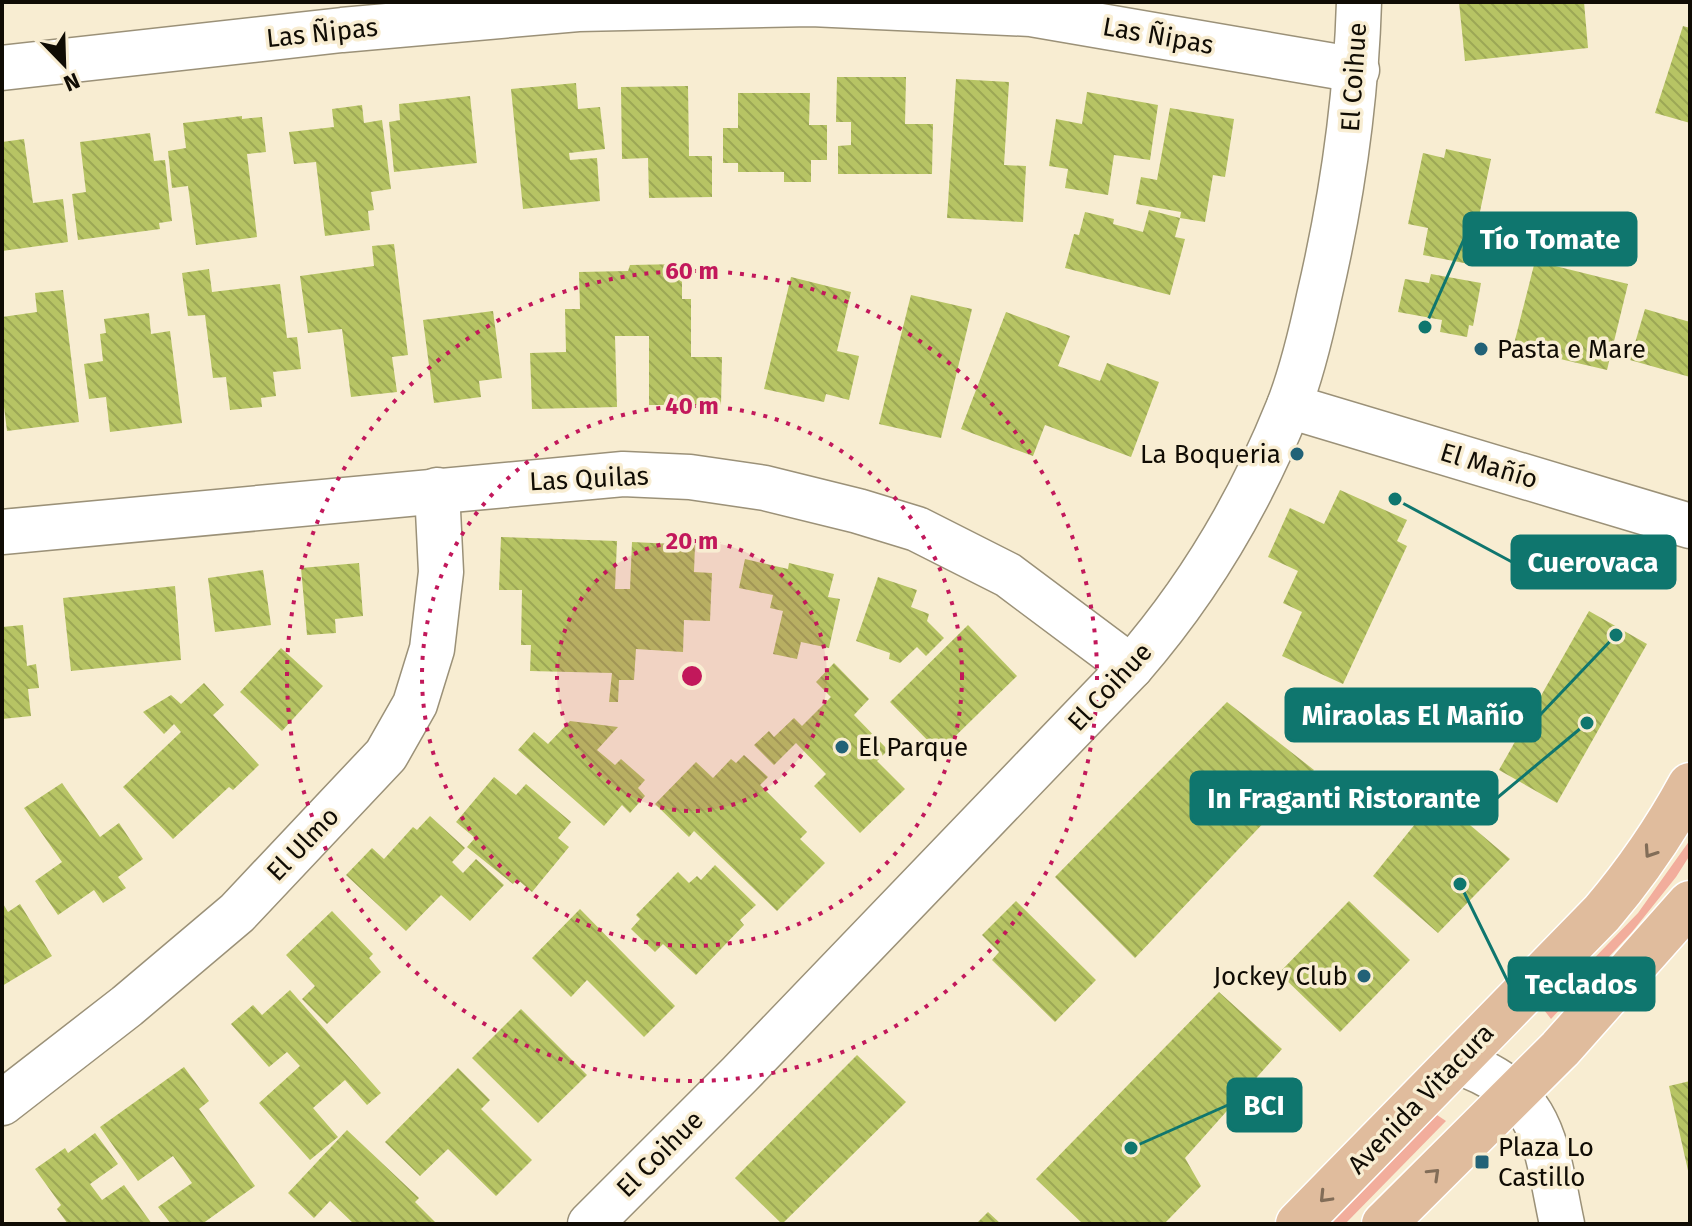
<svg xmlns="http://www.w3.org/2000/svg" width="1692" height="1226" font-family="'Fira Sans',sans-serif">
  <defs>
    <pattern id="building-back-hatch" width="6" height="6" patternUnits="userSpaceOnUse" patternTransform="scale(2)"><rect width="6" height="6" fill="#b7c464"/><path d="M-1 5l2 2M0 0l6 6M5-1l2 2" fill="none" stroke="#9ca755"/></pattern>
  </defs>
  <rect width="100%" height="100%" fill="#f8edd2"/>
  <g fill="#f2ad9c">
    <polygon points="1690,840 1690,855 1676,877 1632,932 1551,1019 1544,1010 1638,913"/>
    <polygon points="1437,1115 1446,1121 1345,1224 1331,1224"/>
  </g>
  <g fill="url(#building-back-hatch)">
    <polygon points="1459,2 1584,2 1588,48 1465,61"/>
    <polygon points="1683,26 1690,28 1690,123 1655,113"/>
    <polygon points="837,77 906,77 905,124 933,124 932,174 838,174 838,146 851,145 851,122 836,122"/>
    <polygon points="956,79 1009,82 1004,165 1026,166 1023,222 947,218"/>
    <polygon points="576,83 578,109 600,107 605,149 569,153 570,160 597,158 600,201 523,209 511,89"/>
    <polygon points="688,86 689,156 712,156 712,197 649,198 648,158 622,159 621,87"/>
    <polygon points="1087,92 1158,105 1150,160 1114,155 1108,195 1065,188 1068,169 1049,166 1056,119 1082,124"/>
    <polygon points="738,93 810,93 809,125 827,125 827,160 811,160 811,182 784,182 784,172 738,172 738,163 723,163 723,128 738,128"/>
    <polygon points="470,96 477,163 394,172 389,122 400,120 399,104"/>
    <polygon points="362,105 364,123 382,120 391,189 371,192 374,210 368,211 370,230 325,236 316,162 294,164 289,132 334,127 332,109"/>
    <polygon points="1170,108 1234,119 1225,177 1213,175 1205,222 1180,218 1181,212 1136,204 1141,177 1157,180"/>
    <polygon points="242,116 242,119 262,117 266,152 247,154 257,237 196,245 188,186 172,188 168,151 186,148 183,123"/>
    <polygon points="150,133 154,161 165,160 172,221 159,223 160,229 78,240 72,194 86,192 80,142"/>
    <polygon points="24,139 33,203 63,199 68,242 2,251 2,142"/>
    <polygon points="1446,149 1491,159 1469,264 1423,255 1428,228 1408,224 1423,153 1444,158"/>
    <polygon points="1149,210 1180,218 1175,237 1185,239 1170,295 1065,268 1074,234 1079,235 1085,212 1114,219 1113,224 1143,232"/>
    <polygon points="394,244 408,355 392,357 397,392 351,397 342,329 308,333 300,276 374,266 372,246"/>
    <polygon points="1535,261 1628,284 1607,370 1513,348"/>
    <polygon points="682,264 682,299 691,299 691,357 722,357 721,405 649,405 649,336 615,336 617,407 532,409 530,353 566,352 565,309 580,309 579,272 628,271 630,265"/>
    <polygon points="209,269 212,292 280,284 287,338 297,337 301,369 273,372 276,396 261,398 262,407 230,410 226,377 213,378 205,315 188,316 182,273"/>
    <polygon points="1431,274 1481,283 1473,326 1469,325 1467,337 1440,332 1442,320 1398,312 1405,279 1429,283"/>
    <polygon points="791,277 851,292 837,351 859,356 849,400 826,394 824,402 764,389"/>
    <polygon points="63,290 79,422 7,431 2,391 2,317 37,312 35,293"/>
    <polygon points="911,295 972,309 941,438 879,424"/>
    <polygon points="1645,309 1690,322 1690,377 1630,360"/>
    <polygon points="493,311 502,378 479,381 481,397 434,403 423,320"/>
    <polygon points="1006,312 1070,336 1058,366 1100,381 1107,363 1159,382 1131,457 1045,425 1033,456 961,429"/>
    <polygon points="149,313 151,334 170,331 182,423 110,432 106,397 89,399 84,364 103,361 100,334 106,333 104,319"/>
    <polygon points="1340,490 1407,520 1397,541 1407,546 1343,684 1282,656 1302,612 1283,603 1298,571 1268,557 1290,508 1324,524"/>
    <polygon points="501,537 617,541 615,589 630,589 632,542 695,545 694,572 712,573 710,621 684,620 683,652 636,649 634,680 619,680 618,702 609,702 612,673 530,671 531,645 521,645 522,590 499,590"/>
    <polygon points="745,559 788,569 789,563 834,574 828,597 840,599 829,648 801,642 797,659 773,654 783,611 770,608 773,595 739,588"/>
    <polygon points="359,563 363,616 335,619 336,633 307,635 301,568"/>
    <polygon points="263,570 271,625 215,632 208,578"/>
    <polygon points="878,577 917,590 911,607 929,614 927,621 944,638 926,656 917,647 900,663 889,659 890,653 856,641"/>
    <polygon points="175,586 181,660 71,671 63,598"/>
    <polygon points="1589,611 1647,644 1557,803 1499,770"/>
    <polygon points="23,625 27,666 36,664 39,688 28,689 31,716 2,719 2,627"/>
    <polygon points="968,625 1017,676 939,752 890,702"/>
    <polygon points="281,648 323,686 282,731 240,692"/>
    <polygon points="834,663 869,699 854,715 888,750 877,761 905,789 860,833 814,786 826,774 796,743 774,765 754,745 769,731 774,737 794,718 802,726 831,697 816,682"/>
    <polygon points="204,683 224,705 213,715 259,765 233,790 229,787 173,839 123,787 181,732 174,724 164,734 143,712 171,695 181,704"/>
    <polygon points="1227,702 1314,770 1135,958 1055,877"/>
    <polygon points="570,721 618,727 597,750 615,765 621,759 645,780 638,788 645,796 630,813 622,805 604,826 518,750 534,732 548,744"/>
    <polygon points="744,755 768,777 760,785 807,832 800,839 825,863 777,911 694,831 689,837 655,804 696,762 713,778 731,759 736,763"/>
    <polygon points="494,777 516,795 526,784 571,822 558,838 569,847 532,892 517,879 513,884 467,847 475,838 456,822"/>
    <polygon points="62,783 100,837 119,823 143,859 118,877 126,888 103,903 94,890 58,915 35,881 62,862 24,808"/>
    <polygon points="1437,797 1510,859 1438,933 1373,876"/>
    <polygon points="430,816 465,848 452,862 463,873 476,859 504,885 470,921 441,895 406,931 346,875 372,848 384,859 413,827 417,830"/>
    <polygon points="715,865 756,905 740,920 744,925 696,975 663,944 655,952 631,929 640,919 636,915 678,872 689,883 697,876 701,880"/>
    <polygon points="1016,901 1096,980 1055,1022 992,960 999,952 982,935"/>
    <polygon points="1349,901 1410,960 1340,1032 1279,973"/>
    <polygon points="2,902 8,912 20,904 52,956 2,986"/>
    <polygon points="580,909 675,1006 644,1037 587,980 571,997 532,958"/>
    <polygon points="332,911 373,954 369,958 381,972 327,1024 302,999 315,986 286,955"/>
    <polygon points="290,990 381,1093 367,1105 345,1080 313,1108 338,1137 310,1160 259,1103 300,1066 287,1052 269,1067 231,1024 253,1005 262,1015"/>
    <polygon points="1219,992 1282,1049 1185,1158 1201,1186 1164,1224 1083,1224 1036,1179"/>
    <polygon points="521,1009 587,1075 538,1123 472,1058"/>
    <polygon points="857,1055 906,1102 782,1224 735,1178"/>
    <polygon points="184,1067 209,1101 199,1109 255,1186 202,1224 171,1224 158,1207 192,1183 173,1156 138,1181 100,1127"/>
    <polygon points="458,1068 490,1100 481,1109 532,1160 496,1196 448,1149 420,1176 385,1142"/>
    <polygon points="1690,1081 1690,1175 1689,1175 1669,1086"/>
    <polygon points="347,1130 419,1198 415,1202 437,1224 354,1224 330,1201 314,1218 288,1193"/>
    <polygon points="95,1133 118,1164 90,1184 102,1200 124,1185 152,1224 68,1224 57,1209 61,1205 35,1169 65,1148 68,1153"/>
    <polygon points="988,1212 1001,1224 976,1224"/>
  </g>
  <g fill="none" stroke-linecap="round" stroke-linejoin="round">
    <defs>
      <g id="street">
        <polyline points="2,68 342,30 578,9 811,4 1031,14 1357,70"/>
        <polyline points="1289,406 1690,526"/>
        <polyline points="2,532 623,474 690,477 765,488 858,511 917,529 1008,575 1131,667"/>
        <path d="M1457 1062C1546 1092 1545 1144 1562 1224"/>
        <polyline points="2,1103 127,1006 237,913 386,755 415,704 432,649 441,572 437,490"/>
        <path d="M590 1224 739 1075 1131 667C1199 589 1249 505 1288 408 1302 373 1311 334 1319 297 1342 199 1356 102 1359 2"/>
      </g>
      <g id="primary">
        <path d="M1298 1224 1602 913C1636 873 1665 831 1690 785"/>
        <polyline points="1384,1224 1560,1049 1690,903"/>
      </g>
    </defs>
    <use href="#street" stroke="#9b9178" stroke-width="47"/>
    <use href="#primary" stroke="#fff" stroke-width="47"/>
    <use href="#street" stroke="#fff" stroke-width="44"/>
    <use href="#primary" stroke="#e0bc9d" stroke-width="44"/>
  </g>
  <defs><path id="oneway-chevron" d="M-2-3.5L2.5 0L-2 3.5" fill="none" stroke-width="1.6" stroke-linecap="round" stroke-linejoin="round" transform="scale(2)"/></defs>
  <g stroke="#826d58">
    <use href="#oneway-chevron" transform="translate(1650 852) rotate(124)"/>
    <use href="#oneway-chevron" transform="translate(1434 1174) rotate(-44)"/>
    <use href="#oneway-chevron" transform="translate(1325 1197) rotate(134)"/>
  </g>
  <circle cx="692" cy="676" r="135" fill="#c2185b" fill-opacity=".12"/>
  <g fill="none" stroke="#c2185b" stroke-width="4" stroke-dasharray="4 8">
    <circle cx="692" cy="676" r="135"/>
    <circle cx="692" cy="676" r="270"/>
    <circle cx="692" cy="676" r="405"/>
  </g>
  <g fill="#226277" stroke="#f8edd2" stroke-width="3">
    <circle cx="1481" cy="349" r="8"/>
    <circle cx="1297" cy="454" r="8"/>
    <circle cx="842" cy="747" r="8"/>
    <circle cx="1364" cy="976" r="8"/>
    <rect x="1474" y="1154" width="16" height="16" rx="4"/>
  </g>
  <g text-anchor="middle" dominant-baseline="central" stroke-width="7" stroke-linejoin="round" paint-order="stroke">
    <g font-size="26" fill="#100c04" stroke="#f8edd2">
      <text transform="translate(322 33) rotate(-6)">Las Ñipas</text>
      <text transform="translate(1158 36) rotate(10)">Las Ñipas</text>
      <text transform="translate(1354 77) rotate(-86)">El Coihue</text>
      <text transform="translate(1489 466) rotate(17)">El Mañío</text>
      <text transform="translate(589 479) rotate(-3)">Las Quilas</text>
      <text transform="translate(1110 687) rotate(-47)">El Coihue</text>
      <text transform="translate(303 844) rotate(-46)">El Ulmo</text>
      <text transform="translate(1421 1099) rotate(-46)">Avenida Vitacura</text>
      <text transform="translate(660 1154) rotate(-45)">El Coihue</text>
    </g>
    <g font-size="26" fill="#100c04" stroke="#f8edd2" text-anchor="start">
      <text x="1497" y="349">Pasta e Mare</text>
      <text x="1281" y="454" text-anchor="end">La Boqueria</text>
      <text x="858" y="747">El Parque</text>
      <text x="1348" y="976" text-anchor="end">Jockey Club</text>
      <text x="1498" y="1147">Plaza Lo<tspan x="1498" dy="30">Castillo</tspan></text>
    </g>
  </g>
  <circle cx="692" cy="676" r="12" fill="#c2185b" stroke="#f8edd2" stroke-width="4"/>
  <g font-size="24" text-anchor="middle" font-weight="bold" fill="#c2185b" stroke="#f8edd2" stroke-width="7" stroke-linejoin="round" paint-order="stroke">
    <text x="692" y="279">60 m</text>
    <text x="692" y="414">40 m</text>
    <text x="692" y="549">20 m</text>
  </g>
  <path fill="none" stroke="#0f766e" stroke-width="3" d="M1425 327L1464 239M1395 499L1512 562M1616 635L1540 715M1587 723L1497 798M1460 884L1509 984M1131 1148L1228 1105"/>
  <g fill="#0f766e" stroke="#f8edd2" stroke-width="3">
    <circle cx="1425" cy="327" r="8"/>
    <circle cx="1395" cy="499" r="8"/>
    <circle cx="1616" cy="635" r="8"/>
    <circle cx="1587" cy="723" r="8"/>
    <circle cx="1460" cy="884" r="8"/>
    <circle cx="1131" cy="1148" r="8"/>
  </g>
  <g fill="#0f766e" stroke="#0f766e" stroke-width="3">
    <rect x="1464" y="213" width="172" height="52" rx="8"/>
    <rect x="1512" y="536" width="163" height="52" rx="8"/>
    <rect x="1286" y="689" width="254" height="52" rx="8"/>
    <rect x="1191" y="772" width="306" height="52" rx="8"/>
    <rect x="1509" y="958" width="145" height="52" rx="8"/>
    <rect x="1228" y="1079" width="73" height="52" rx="8"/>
  </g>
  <g font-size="28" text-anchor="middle" font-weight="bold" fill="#fff">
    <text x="1550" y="249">Tío Tomate</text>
    <text x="1593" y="572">Cuerovaca</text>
    <text x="1413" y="725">Miraolas El Mañío</text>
    <text x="1344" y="808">In Fraganti Ristorante</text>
    <text x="1581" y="994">Teclados</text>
    <text x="1264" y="1115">BCI</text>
  </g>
  <rect width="1692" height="1226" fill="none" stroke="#100c04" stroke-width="8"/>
  <g transform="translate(64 64) rotate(157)" stroke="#f8edd2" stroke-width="6" paint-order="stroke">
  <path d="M0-6L14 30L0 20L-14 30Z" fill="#100c04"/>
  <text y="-12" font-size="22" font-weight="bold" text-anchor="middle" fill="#100c04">N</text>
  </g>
</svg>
